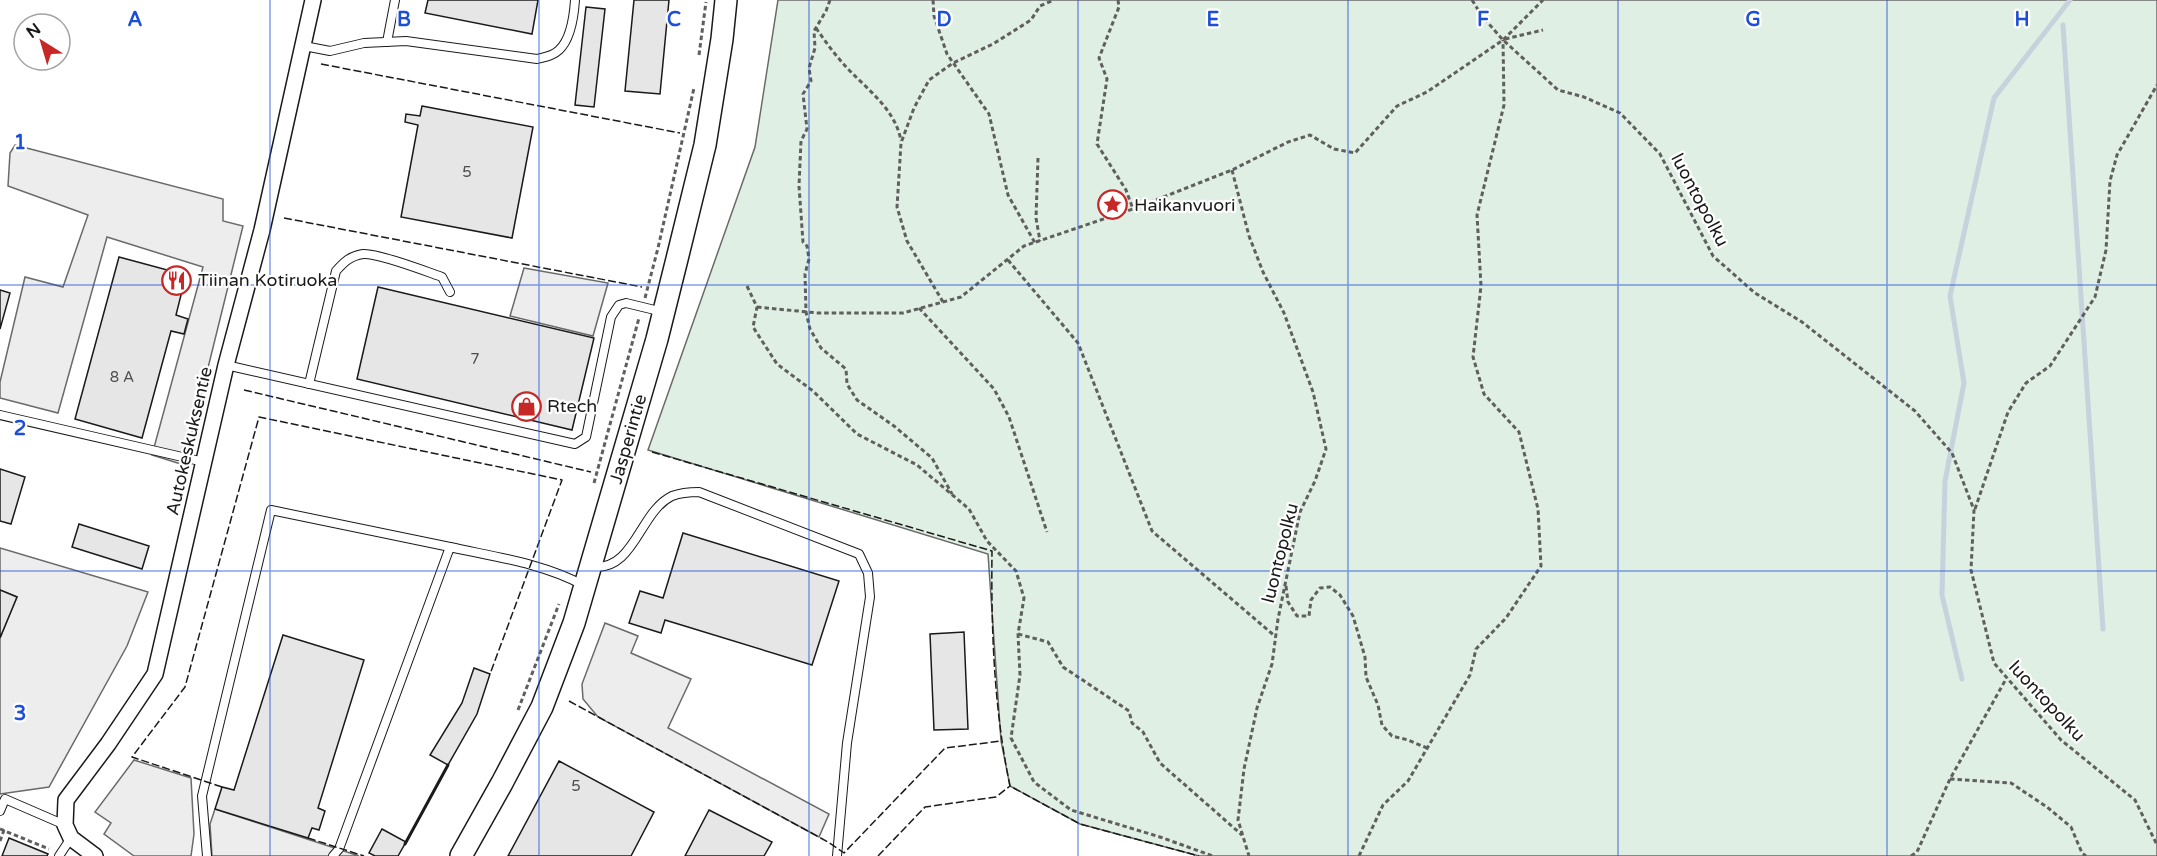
<svg xmlns="http://www.w3.org/2000/svg" width="2157" height="856" font-family="'Varela Round',sans-serif">
  <rect width="100%" height="100%" fill="#fff"/>
  <polygon fill="#e0efe3" stroke="#6a6a6a" stroke-width="1.5" points="778,0 2157,0 2157,856 1199,856 1080,824 1010,786 1001,741 988,554 648,450 755,147"/>
  <g fill="#ededed" stroke="#6a6a6a" stroke-width="1.5">
    <polygon points="15,145 223,199 223,221 243,226 184,465 152,455 203,267 107,237 58,413 0,398 0,382 25,277 63,287 88,215 8,186 10,153"/>
    <polygon points="524,268 608,283 593,336 510,316"/>
    <polygon points="0,548 148,592 127,646 49,787 0,794 0,638 17,597 0,590"/>
    <polygon points="605,623 638,636 631,653 691,679 668,728 829,814 819,837 598,717 583,699 582,684"/>
    <polygon points="134,760 191,778 194,834 191,856 134,856 104,834 111,823 95,812"/>
    <polygon points="215,809 359,856 212,856 210,824"/>
  </g>
  <g fill="none" stroke-linecap="round" stroke-linejoin="round">
    <g stroke="#c6d2dc" stroke-width="5">
      <polyline points="2063,25 2103,629"/>
      <polyline points="1962,679 1942,595 1945,481 1964,383 1950,296 1994,98 2070,0"/>
    </g>
  </g>
  <g fill="#e6e6e6" stroke="#1a1a1a" stroke-width="1.5">
    <polygon points="428,0 538,0 532,34 425,13"/>
    <polygon points="634,0 669,0 660,94 625,91"/>
    <polygon points="586,7 605,9 594,107 575,105"/>
    <polygon points="422,106 533,127 512,238 401,217 418,125 405,122 406,114 420,116"/>
    <polygon points="119,257 186,275 176,315 188,319 184,334 171,331 142,438 75,419"/>
    <polygon points="378,287 594,338 572,430 357,379"/>
    <polygon points="0,290 10,293 0,329"/>
    <polygon points="0,469 25,477 11,524 0,521"/>
    <polygon points="79,524 149,546 142,569 72,547"/>
    <polygon points="683,533 839,581 812,665 665,620 661,633 629,623 640,591 663,598"/>
    <polygon points="0,590 17,597 0,638"/>
    <polygon points="964,632 968,729 934,730 930,634"/>
    <polygon points="283,635 364,660 318,808 325,811 319,830 312,828 308,838 215,809 222,787 234,790"/>
    <polygon points="474,668 490,674 477,714 448,765 430,755 462,703"/>
    <polygon points="559,761 654,812 631,856 508,856"/>
    <polygon points="709,810 772,842 764,856 685,856"/>
    <polygon points="382,829 406,842 398,856 375,856 369,853"/>
    <polygon points="9,838 48,854 47,856 2,856"/>
  </g>
  <g fill="none" stroke-linecap="round" stroke-linejoin="round">
    <defs>
      <g id="service">
        <polyline points="387,42 395,0"/>
        <path d="M304 46 330 51 364 43 406 41 537 59C545 57 553 56 559 50 571 39 574 15 575 0"/>
        <polyline points="226,365 575,444 586,437 611,317 619,305 626,303 663,312"/>
        <path d="M309 384 336 271C344 262 350 256 363 254 379 253 425 271 442 277L450 292"/>
        <polyline points="0,415 204,462"/>
        <path d="M592 567C635 571 639 512 672 496 680 493 690 492 699 492L859 554 868 573 870 597 847 743 837 856"/>
        <polyline points="0,811 5,799 65,825"/>
        <polyline points="59,856 71,838"/>
        <polyline points="207,856 202,796 271,510 450,547"/>
        <path d="M333 856 339 849 450 547C495 557 542 563 583 585"/>
      </g>
      <polyline id="minor" points="95,856 71,838 65,825 66,800 108,744 155,674 226,365 262,230 313,0"/>
      <polyline id="secondary" points="461,856 502,783 542,707 574,623 657,339 678,255 705,145 722,39 726,0"/>
    </defs>
    <use href="#service" stroke="#1a1a1a" stroke-width="10"/>
    <use href="#minor" stroke="#1a1a1a" stroke-width="18"/>
    <use href="#secondary" stroke="#1a1a1a" stroke-width="24"/>
    <g stroke="#5f5f5f" stroke-width="3" stroke-dasharray="4.5 3" stroke-linecap="butt">
      <polyline points="830,0 826,11 814,31 815,48 809,68 811,81 803,94 807,129 801,141 799,186 803,242 807,246 809,259 805,274 806,312 810,329 821,348 846,369 847,384 857,400 894,426 932,458 952,494"/>
      <polyline points="933,0 934,16 947,54 989,114 1008,195 1035,243"/>
      <polyline points="1118,0 1119,7 1099,58 1107,79 1097,144 1126,190 1133,209"/>
      <polyline points="1472,0 1482,16 1503,40 1558,90 1584,97 1620,113 1660,154 1713,256 1755,293 1802,322 1915,411 1952,453 1974,510 1971,570 1994,663 2061,740 2135,800 2157,845"/>
      <path d="M816 28C827 44 838 59 852 73 872 93 896 112 901 141"/>
      <polyline points="1505,39 1543,30"/>
      <polyline points="699,55 706,2"/>
      <polyline points="1038,158 1036,218 1040,241"/>
      <polyline points="1232,170 1249,236 1263,272 1284,313 1313,392 1326,449 1315,481 1300,512 1278,619 1272,664 1257,708 1244,769 1238,820 1249,856"/>
      <polyline points="1008,260 1078,343 1152,531 1276,637"/>
      <polyline points="747,286 757,307 753,327 777,364 813,391 857,434 917,465 969,509 987,541 1016,571 1024,598 1018,634 1020,675 1011,738 1034,782 1071,810 1160,837 1213,856"/>
      <polyline points="645,298 658,248 694,88"/>
      <polyline points="943,302 907,241 897,207 901,143 914,108 929,80 953,63 993,44 1031,20 1040,6 1054,0"/>
      <polyline points="757,307 818,313 903,313 961,297 1024,246 1133,209 1232,170 1288,142 1310,135 1334,149 1355,153 1397,106 1427,92 1503,40 1543,0"/>
      <polyline points="919,308 994,389 1009,417 1047,532"/>
      <polyline points="594,483 639,318"/>
      <polyline points="1975,509 2008,412 2026,383 2050,366 2095,297 2106,250 2110,181 2117,155 2157,85"/>
      <polyline points="1286,586 1288,602 1297,616 1309,616 1311,600 1320,588 1330,587 1340,595 1353,616 1365,657 1366,677 1378,705 1382,725 1392,736 1408,740 1427,748"/>
      <polyline points="1018,634 1048,642 1063,667 1129,711 1132,723 1143,732 1160,763 1242,835"/>
      <polyline points="518,710 559,604"/>
      <polyline points="1950,779 2011,783 2047,807 2071,827 2082,853 2086,856"/>
      <polyline points="0,829 49,849"/>
      <polyline points="0,841 4,830"/>
      <polyline points="1359,856 1383,805 1408,781 1470,675 1476,649 1506,618 1541,566 1538,509 1519,432 1484,394 1473,357 1481,286 1477,215 1504,105 1503,40"/>
      <polyline points="1911,856 1917,852 1950,779 2006,679"/>
    </g>
    <use href="#service" stroke="#fff" stroke-width="8"/>
    <use href="#minor" stroke="#fff" stroke-width="15"/>
    <use href="#secondary" stroke="#fff" stroke-width="21"/>
    <g stroke="#1a1a1a" stroke-width="1.5" stroke-dasharray="8 3" stroke-linecap="butt">
      <polyline points="321,64 680,133"/>
      <polyline points="284,218 642,287"/>
      <polyline points="244,390 591,472"/>
      <path d="M652 452 992 551C991 629 994 710 1010 786L1080 824 1199 856"/>
      <polyline points="569,701 828,842 844,853 945,748 1001,741"/>
      <polyline points="222,787 132,757 185,687 259,417 562,480 490,674"/>
      <polyline points="308,838 364,856"/>
      <polyline points="878,856 925,807 996,797 1010,786"/>
    </g>
    <polyline stroke="#1a1a1a" stroke-width="3" points="405,844 448,765"/>
  </g>
  <path fill="none" stroke="#1d4ed8" stroke-width="1.5" stroke-opacity="0.55" d="M270 0V856M539 0V856M809 0V856M1078 0V856M1348 0V856M1618 0V856M1887 0V856M0 285H2157M0 571H2157"/>
  <defs>
    <symbol id="sight-ring" viewBox="-11 -11 22 22"><circle r="9.5" fill="#fff" stroke="#c62828" stroke-width="1.5"/><path d="M0-6L1.8-2.2L6-1.7L2.9 1.2L3.7 5.4L0 3.3L-3.7 5.4L-2.9 1.2L-6-1.7L-1.8-2.2Z" fill="#c62828"/></symbol>
    <symbol id="restaurant-ring" viewBox="-11 -11 22 22"><circle r="9.5" fill="#fff" stroke="#c62828" stroke-width="1.5"/><path d="M-5-6h1v4h1v-4h1v4h1v-4h1v5L-1.5 .5V6h-2V.5L-5-1ZM5-6V6H3V1.5H1.5Q1.5-4 5-6Z" fill="#c62828"/></symbol>
    <symbol id="shop-ring" viewBox="-11 -11 22 22"><circle r="9.5" fill="#fff" stroke="#c62828" stroke-width="1.5"/><path d="M-5-2.5h2.3a2.7 3.5 0 0 1 5.4 0H5L5.5 6h-11ZM-1.5-2.5h3a1.5 2.3 0 0 0-3 0Z" fill="#c62828"/></symbol>
  </defs>
  <g fill-rule="evenodd">
    <use href="#sight-ring" x="1096" y="188" width="33" height="33"/>
    <use href="#restaurant-ring" x="160" y="264" width="33" height="33"/>
    <use href="#shop-ring" x="510" y="390" width="33" height="33"/>
  </g>
  <g text-anchor="middle" dominant-baseline="central" stroke-width="4.5" stroke-linejoin="round" paint-order="stroke">
    <g font-size="15" fill="#4d4d4d">
      <text x="467" y="172">5</text>
      <text x="475" y="359">7</text>
      <text x="122" y="377">8 A</text>
      <text x="576" y="786">5</text>
    </g>
    <g font-size="18" fill="#1a1a1a" stroke="#fff">
      <text transform="translate(1700 200) rotate(62)">luontopolku</text>
      <text transform="translate(628 439) rotate(-74)">Jasperintie</text>
      <text transform="translate(189 441) rotate(-77)">Autokeskuksentie</text>
      <text transform="translate(1280 553) rotate(-76)">luontopolku</text>
      <text transform="translate(2047 701) rotate(47)">luontopolku</text>
    </g>
    <g font-size="18" fill="#1a1a1a" stroke="#fff" text-anchor="start">
      <text x="1134" y="205">Haikanvuori</text>
      <text x="198" y="280">Tiinan Kotiruoka</text>
      <text x="547" y="406">Rtech</text>
    </g>
  </g>
  <g font-size="20" text-anchor="middle" font-weight="bold" fill="#1d4ed8" stroke="#fff" stroke-width="4.5" stroke-linejoin="round" paint-order="stroke">
    <text x="135" y="26">A</text>
    <text x="404" y="26">B</text>
    <text x="674" y="26">C</text>
    <text x="944" y="26">D</text>
    <text x="1213" y="26">E</text>
    <text x="1483" y="26">F</text>
    <text x="1753" y="26">G</text>
    <text x="2022" y="26">H</text>
    <text x="20" y="149">1</text>
    <text x="20" y="435">2</text>
    <text x="20" y="720">3</text>
  </g>
  <g transform="translate(42 42) rotate(323)"><circle r="28" fill="#ffffff" stroke="#a3a3a3" stroke-width="1.5"/>
  <path d="M0-4.5L10 22L0 15L-10 22Z" fill="#c62828"/>
  <text y="-9" font-size="16" font-weight="bold" text-anchor="middle" fill="#1a1a1a">N</text>
  </g>
</svg>
